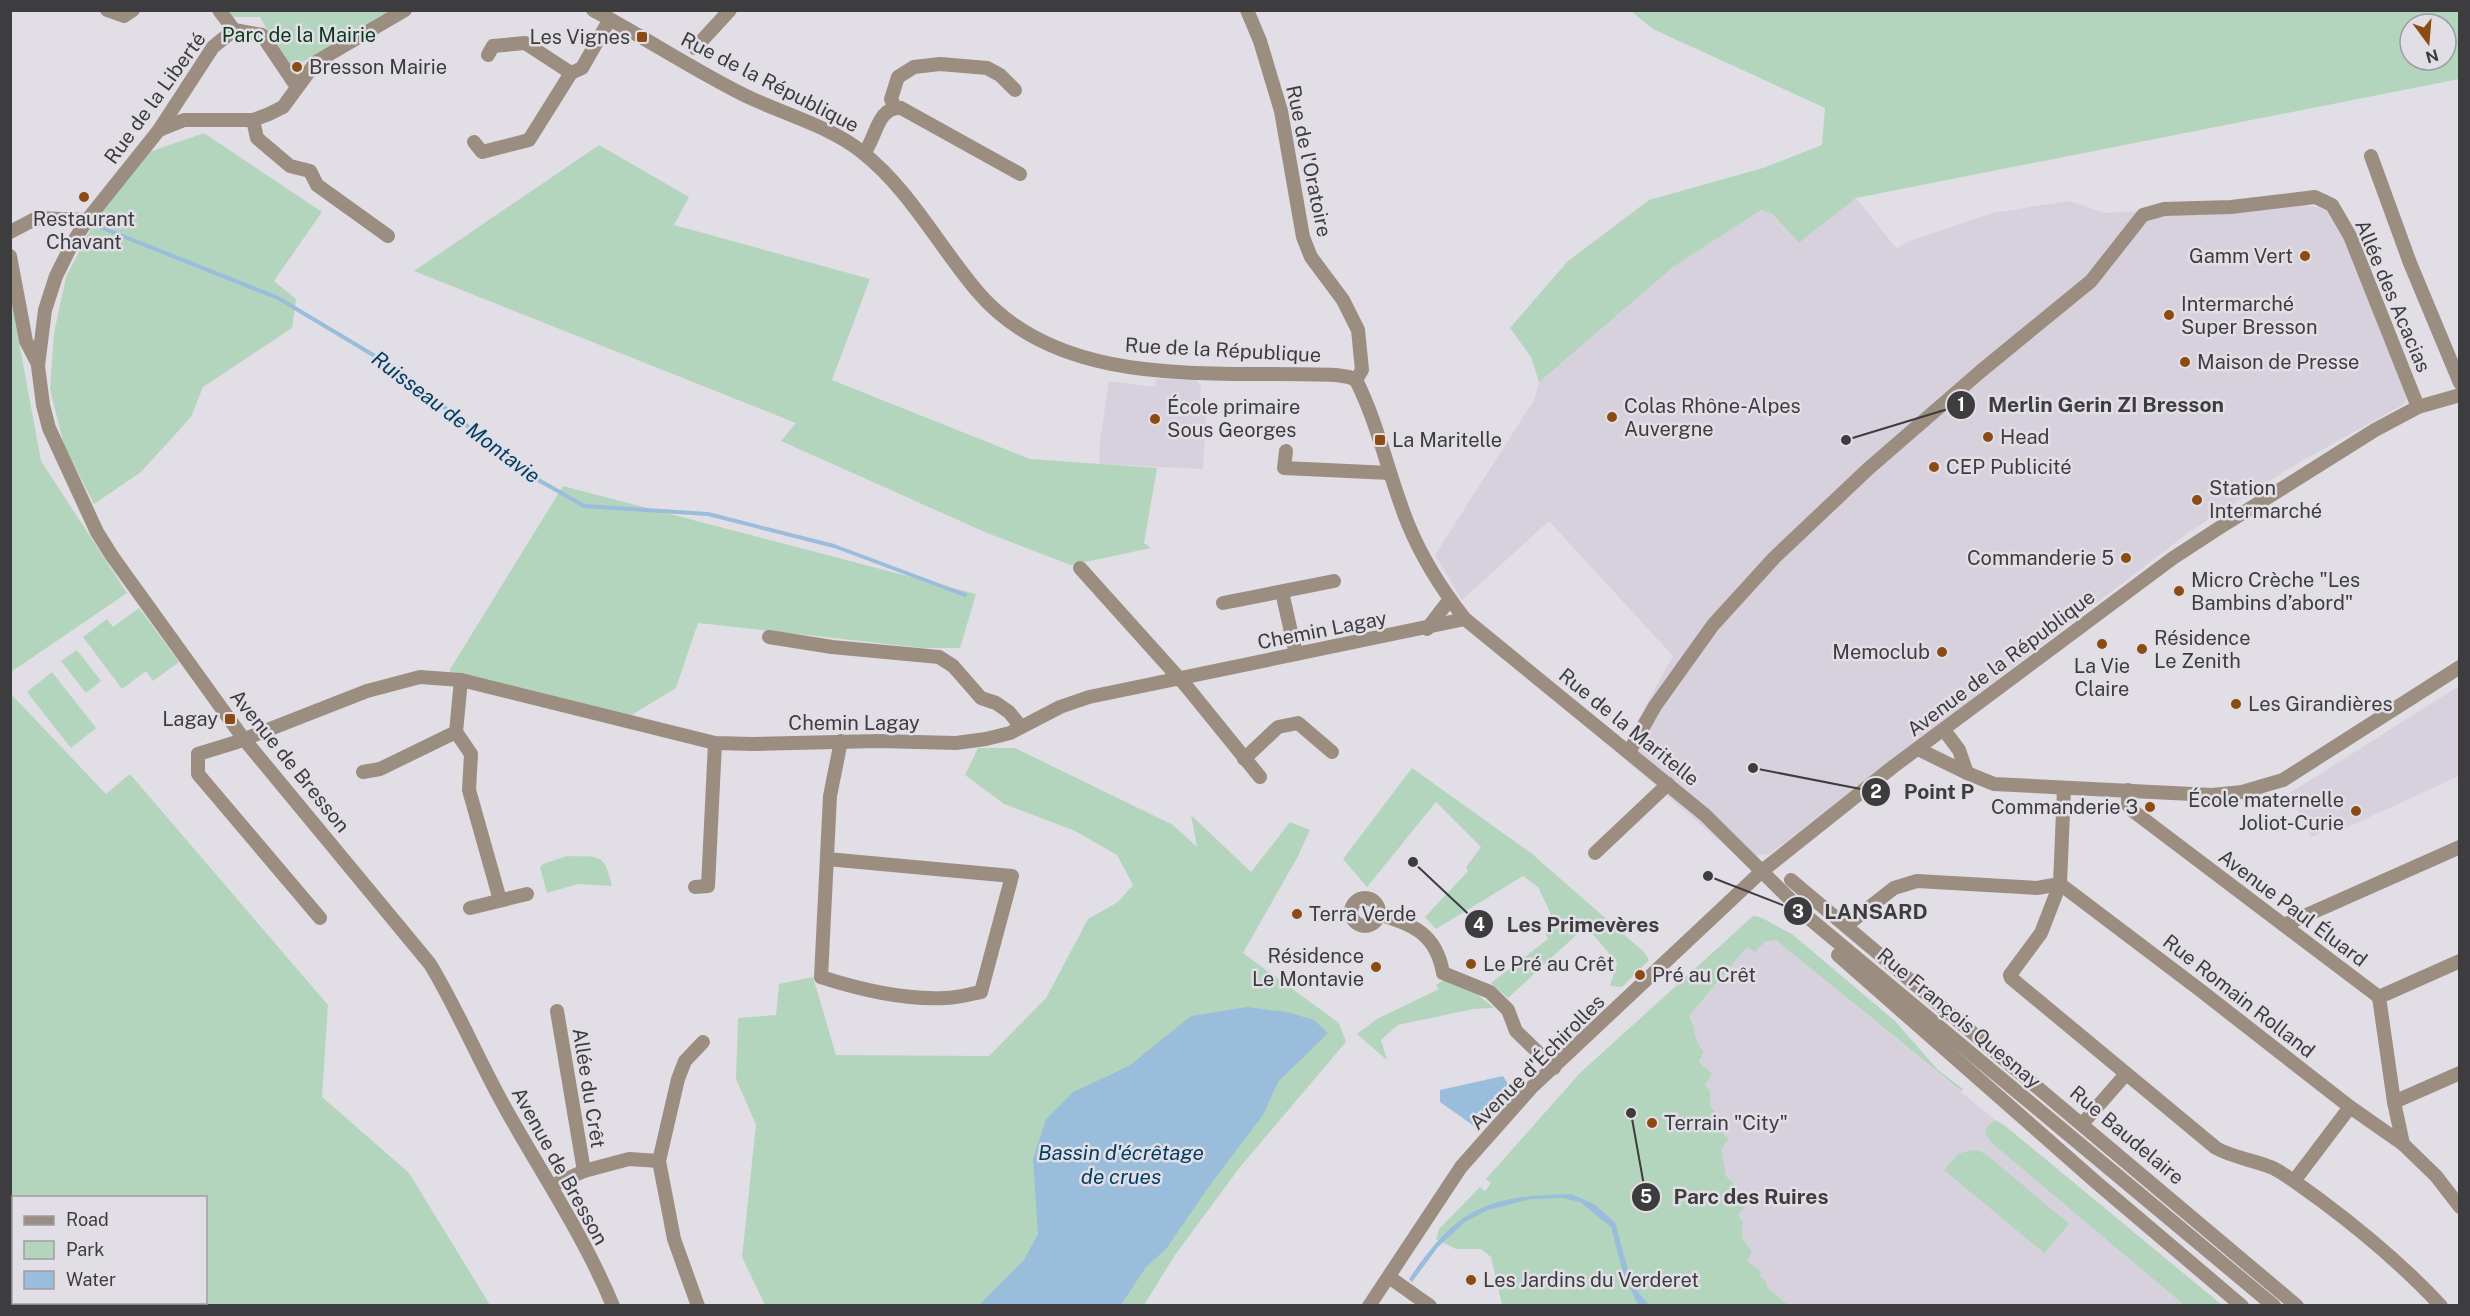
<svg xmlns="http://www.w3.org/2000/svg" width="2470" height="1316" font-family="'Public Sans',sans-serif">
  <rect width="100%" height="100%" fill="#e2dee5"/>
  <g fill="#d7d0dd">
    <polygon points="1856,198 1897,249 1907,242 1992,213 2069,201 2105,213 2288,203 2328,209 2345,237 2408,392 2404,404 2293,466 2189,532 1770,854 1738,857 1619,754 1673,656 1549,521 1462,600 1435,555 1534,400 1539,382 1602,325 1673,267 1761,210 1771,214 1799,243"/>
    <polygon points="1156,379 1196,380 1201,386 1200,396 1207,396 1203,469 1099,464 1100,441 1109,381 1155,387"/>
    <polygon points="2459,686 2459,776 2341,830 2337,821 2332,823 2333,827 2311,837 2290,793"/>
    <polygon points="1776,940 1995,1120 1988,1126 1994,1145 2184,1305 1788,1305 1767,1287 1760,1276 1761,1272 1747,1261 1752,1252 1742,1238 1743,1222 1738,1215 1732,1194 1737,1187 1726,1176 1711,1107 1710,1091 1705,1085 1699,1062 1704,1052 1695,1041 1693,1023 1689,1016 1748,946"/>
  </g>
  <g fill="#b4d5bd" fill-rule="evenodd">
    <polygon points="227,11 393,11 290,69 260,17 233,17"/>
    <path d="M1631 11H2459V79L1856 198 1799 243 1772 214 1761 210 1673 267 1539 382 1531 357 1510 328 1568 261 1649 200 1763 168 1822 145 1825 108 1653 29ZM2410 24H2446V60H2410Z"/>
    <polygon points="204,133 322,212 274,281 296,299 292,328 203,387 191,417 141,472 94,504 64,445 50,389 54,333 66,277 101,209 141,155"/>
    <polygon points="599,145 689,197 674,225 870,279 832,380 1030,459 1157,468 1144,543 1151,548 1071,565 987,533 781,441 796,423 414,271"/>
    <polygon points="10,293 41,461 127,593 11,672"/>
    <polygon points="563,486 976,594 960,648 923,648 698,623 676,688 630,716 449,671"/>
    <polygon points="139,608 179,662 153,681 146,671 122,689 83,637 107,619 113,627"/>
    <polygon points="77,650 101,681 86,693 61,661"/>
    <polygon points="52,672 96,728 71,748 27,692"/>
    <path d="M11 694 106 794 130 774 328 1005 322 1097 409 1173 490 1305H11ZM14 1198H206V1302H14Z"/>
    <polygon points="978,748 1015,748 1173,825 1197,847 1191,815 1251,872 1290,822 1310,830 1297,858 1243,953 1339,1023 1346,1042 1240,1167 1175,1255 1144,1305 765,1305 742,1257 756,1125 736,1079 738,1018 776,1015 779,984 813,977 836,1055 989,1056 1046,998 1088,919 1118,902 1133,885 1117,855 1075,831 1004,804 965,775"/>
    <polygon points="1412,768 1531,853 1644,952 1649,960 1622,987 1610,986 1617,963 1586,926 1508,998 1491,983 1548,939 1545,933 1555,924 1553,919 1538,887 1523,876 1436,929 1425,917 1468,871 1466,867 1481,847 1436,802 1367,887 1343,859"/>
    <path d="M567 856C600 857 604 852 612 886L578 884 547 893 540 867 543 864Z"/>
    <path d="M1753 916C1763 916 1780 929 1792 934L1895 1021 1938 1070 1963 1089 1961 1091 1776 940 1764 942 1755 952 1747 947 1689 1016C1698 1031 1690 1035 1704 1052L1699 1062 1712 1074 1705 1085 1710 1091 1711 1107 1722 1119 1716 1127 1729 1139 1721 1149 1726 1176 1737 1187 1732 1194 1746 1205 1738 1215 1743 1222 1742 1238 1752 1252 1747 1261 1762 1272 1760 1276 1766 1281 1767 1287 1788 1305H1502L1491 1257 1481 1249H1456L1436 1239 1439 1229 1480 1187 1485 1191 1491 1183 1486 1179 1580 1073Z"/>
    <polygon points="1444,980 1473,991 1494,1008 1473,1009 1398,1025 1381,1040 1387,1060 1412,1082 1357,1034 1377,1019 1439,989 1436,985"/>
    <polygon points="1995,1120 2004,1125 2222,1305 2184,1305 1994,1145 1985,1134 1988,1126"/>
    <polygon points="1971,1150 1979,1151 1987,1155 2069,1224 2044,1253 1944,1170 1958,1154"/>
  </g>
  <g fill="#9abddc">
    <polygon points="1247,1007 1287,1012 1314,1020 1328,1033 1278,1082 1263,1115 1210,1185 1166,1249 1146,1267 1121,1305 979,1305 1024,1260 1038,1234 1033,1159 1046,1119 1073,1092 1129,1066 1191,1016"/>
    <polygon points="1503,1076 1510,1087 1474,1126 1440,1102 1440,1090"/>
    <path d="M1571 1194 1594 1204 1615 1222 1630 1277 1638 1292 1649 1305H1638L1623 1273 1611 1227 1580 1202 1562 1198 1531 1199 1488 1210 1465 1222 1438 1247 1412 1282 1409 1279C1457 1208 1485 1196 1571 1194Z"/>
  </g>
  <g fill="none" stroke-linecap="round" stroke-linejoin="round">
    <polyline stroke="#9abddc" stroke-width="4" points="100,227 278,298 400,371 521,470 584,506 708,514 834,546 965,595"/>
    <g stroke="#9b8e80" stroke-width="14">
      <polyline points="107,10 124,16 133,10"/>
      <polyline points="219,10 234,30 262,35 297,87"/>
      <path d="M593 10C644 37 692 69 744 95 781 113 830 126 862 152 910 190 938 245 977 291 1062 392 1218 370 1336 375L1349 377 1356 380C1379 426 1389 477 1408 524 1422 558 1443 591 1465 619L1705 815 1810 919 2274 1306"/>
      <polyline points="1247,10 1260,41 1281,111 1303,237 1311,257 1343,300 1358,330 1362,370 1356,380"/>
      <path d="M234 30 213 47 159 130 87 220 72 244 56 276 45 310 38 366 43 405 49 428 97 532 112 556 243 738 430 964C459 1012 480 1064 508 1113 544 1177 585 1238 613 1306"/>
      <polyline points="695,48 730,10"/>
      <polyline points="488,55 493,46 525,43 571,73"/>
      <polyline points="895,107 891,99 898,77 914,67 940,64 987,68 1000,75 1015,90"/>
      <polyline points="253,120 257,138 290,166 310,171 317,185 388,236"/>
      <polyline points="159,130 184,120 253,120 269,114 283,107 316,62 405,10"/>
      <polyline points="474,142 482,152 529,140 571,73 582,68 610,19"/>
      <path d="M864 153C876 139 877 106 901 108L1020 174"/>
      <polyline points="2371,156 2410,263 2460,383"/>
      <polyline points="10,232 37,218 87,220"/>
      <polyline points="10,256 26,341 38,364"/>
      <polyline points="1286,451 1284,468 1390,473"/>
      <polyline points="1080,568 1187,687 1260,777"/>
      <polyline points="1282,592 1296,654"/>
      <polyline points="1223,603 1334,581"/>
      <polyline points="1427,629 1450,599"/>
      <polyline points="769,637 832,647 939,657 953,666 981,698 996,703 1009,712 1021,727"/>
      <polyline points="461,680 456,732 471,754 469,790 500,900"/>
      <polyline points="1944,730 1959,750 1967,773"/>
      <polyline points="1918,749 1967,773 1994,784 2212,795 2242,792 2283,780 2460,667"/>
      <polyline points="1629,752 1655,706 1713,625 1774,558 1868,469 1981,371 2091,281 2143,215 2164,209 2231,207 2315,197 2332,205 2350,236 2418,407"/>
      <polyline points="1244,759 1278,727 1298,723 1332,752"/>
      <polyline points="363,772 380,769 456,732"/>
      <polyline points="2064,788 2060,884 2200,990 2350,1107 2403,1144 2436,1176 2460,1207"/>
      <polyline points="2128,790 2128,805 2133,811 2379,997 2460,961"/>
      <polyline points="1595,853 1668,784"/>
      <path d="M827 859 1012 876 981 992C970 994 957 998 945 998 903 1000 861 990 821 977L830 796 841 741"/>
      <polyline points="1791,880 2297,1306"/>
      <path d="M2060 884 2041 933 2010 975 2011 978 2216 1148C2234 1158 2254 1160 2273 1168 2289 1176 2304 1189 2319 1199 2362 1231 2404 1266 2441 1306"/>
      <polyline points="695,887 708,886 715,743"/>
      <circle cx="1365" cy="912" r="14"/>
      <polyline points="470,908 527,894"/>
      <path d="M1379 914C1413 925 1436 933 1443 973L1490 992 1508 1010 1516 1031 1554 1068"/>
      <polyline points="320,918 198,774 198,754 237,742 367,691 420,677 461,680 715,743 753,744 878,741 956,743 986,739 1010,733 1060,707 1089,697 1465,619"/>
      <polyline points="1847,925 1894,888 1917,881 2037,888 2060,884"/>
      <polyline points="2284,925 2460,847"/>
      <polyline points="1838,955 2097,1183 2242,1306"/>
      <polyline points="2379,997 2394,1102 2460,1073"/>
      <polyline points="557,1011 584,1171"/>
      <polyline points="2394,1102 2403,1144"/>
      <polyline points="2083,1123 2126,1074"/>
      <polyline points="659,1161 674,1239 698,1306"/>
      <polyline points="2294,1181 2350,1107"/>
      <polyline points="551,1186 584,1171 629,1159 659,1161 678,1079 685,1061 703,1042"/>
      <polyline points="1389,1277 1430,1306"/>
      <polyline points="1369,1306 1461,1167 1531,1088 1762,871 1894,766 2173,558 2219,528 2375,430 2418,407 2460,395"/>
    </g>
  </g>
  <g fill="#8b4b13" stroke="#e2dee5" stroke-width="2">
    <rect x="636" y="31" width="12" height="12" rx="3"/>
    <circle cx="297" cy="67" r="6"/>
    <circle cx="84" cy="197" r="6"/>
    <circle cx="2305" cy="256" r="6"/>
    <circle cx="2169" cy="315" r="6"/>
    <circle cx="2185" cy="362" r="6"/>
    <circle cx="1612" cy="417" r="6"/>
    <circle cx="1155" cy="419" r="6"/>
    <circle cx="1988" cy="437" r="6"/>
    <rect x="1374" y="434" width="12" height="12" rx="3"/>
    <circle cx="1934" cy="467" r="6"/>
    <circle cx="2197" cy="500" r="6"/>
    <circle cx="2126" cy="558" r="6"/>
    <circle cx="2179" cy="591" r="6"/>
    <circle cx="2102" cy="644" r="6"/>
    <circle cx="2142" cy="649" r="6"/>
    <circle cx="1942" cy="652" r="6"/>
    <circle cx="2236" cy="704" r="6"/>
    <rect x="224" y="713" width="12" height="12" rx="3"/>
    <circle cx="2150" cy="807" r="6"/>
    <circle cx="2356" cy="811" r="6"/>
    <circle cx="1297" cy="914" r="6"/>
    <circle cx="1471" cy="964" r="6"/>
    <circle cx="1376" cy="967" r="6"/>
    <circle cx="1640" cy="975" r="6"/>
    <circle cx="1652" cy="1123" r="6"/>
    <circle cx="1471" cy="1280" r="6"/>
  </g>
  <g text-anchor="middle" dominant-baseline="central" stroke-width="5" stroke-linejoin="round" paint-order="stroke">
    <g font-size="20" fill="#0a3a1e" stroke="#e2dee5">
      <text x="299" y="35">Parc de la Mairie</text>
    </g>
    <g font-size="20" fill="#3d3c3e" stroke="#e2dee5" text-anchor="start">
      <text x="630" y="37" text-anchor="end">Les Vignes</text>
      <text x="309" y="67">Bresson Mairie</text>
      <text x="84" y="219" text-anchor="middle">Restaurant<tspan x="84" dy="23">Chavant</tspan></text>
      <text x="2293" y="256" text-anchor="end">Gamm Vert</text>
      <text x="2181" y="304">Intermarché<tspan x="2181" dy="23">Super Bresson</tspan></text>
      <text x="2197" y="362">Maison de Presse</text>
      <text x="1624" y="406">Colas Rhône-Alpes<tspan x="1624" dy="23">Auvergne</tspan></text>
      <text x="1167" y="407">École primaire<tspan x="1167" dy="23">Sous Georges</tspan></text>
      <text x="2000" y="437">Head</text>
      <text x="1392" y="440">La Maritelle</text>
      <text x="1946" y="467">CEP Publicité</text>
      <text x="2209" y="488">Station<tspan x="2209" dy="23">Intermarché</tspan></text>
      <text x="2114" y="558" text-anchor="end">Commanderie 5</text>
      <text x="2191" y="580">Micro Crèche "Les<tspan x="2191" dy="23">Bambins d’abord"</tspan></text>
      <text x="2154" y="638">Résidence<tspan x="2154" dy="23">Le Zenith</tspan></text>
      <text x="1930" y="652" text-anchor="end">Memoclub</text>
      <text x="2102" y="666" text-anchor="middle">La Vie<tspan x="2102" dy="23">Claire</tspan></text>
      <text x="2248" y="704">Les Girandières</text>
      <text x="218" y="719" text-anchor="end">Lagay</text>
      <text x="2344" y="800" text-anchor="end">École maternelle<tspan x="2344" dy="23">Joliot-Curie</tspan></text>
      <text x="2138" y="807" text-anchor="end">Commanderie 3</text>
      <text x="1309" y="914">Terra Verde</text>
      <text x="1364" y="956" text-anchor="end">Résidence<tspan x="1364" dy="23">Le Montavie</tspan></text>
      <text x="1483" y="964">Le Pré au Crêt</text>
      <text x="1652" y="975">Pré au Crêt</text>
      <text x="1664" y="1123">Terrain "City"</text>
      <text x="1483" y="1280">Les Jardins du Verderet</text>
    </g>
    <g font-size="20" fill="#3d3c3e" stroke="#e2dee5">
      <text transform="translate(770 82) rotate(27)">Rue de la République</text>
      <text transform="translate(155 98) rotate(-54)">Rue de la Liberté</text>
      <text transform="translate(1309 161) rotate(78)">Rue de l'Oratoire</text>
      <text transform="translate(2393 296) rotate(67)">Allée des Acacias</text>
      <text transform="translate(1223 350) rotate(3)">Rue de la République</text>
      <text transform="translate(1322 630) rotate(-11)">Chemin Lagay</text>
      <text transform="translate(2001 663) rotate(-37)">Avenue de la République</text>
      <text x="854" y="723">Chemin Lagay</text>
      <text transform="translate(1629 727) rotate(39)">Rue de la Maritelle</text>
      <text transform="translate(290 761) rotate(51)">Avenue de Bresson</text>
      <text transform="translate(2293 908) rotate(37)">Avenue Paul Éluard</text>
      <text transform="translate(2239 996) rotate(38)">Rue Romain Rolland</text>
      <text transform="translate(1959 1018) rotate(40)">Rue François Quesnay</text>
      <text transform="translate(1537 1062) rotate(-45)">Avenue d'Échirolles</text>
      <text transform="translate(589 1088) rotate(81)">Allée du Crêt</text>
      <text transform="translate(2127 1135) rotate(40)">Rue Baudelaire</text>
      <text transform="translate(560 1166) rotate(61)">Avenue de Bresson</text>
    </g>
    <g font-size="21" font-style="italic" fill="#013e66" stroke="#e2dee5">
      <text transform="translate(456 417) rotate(37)">Ruisseau de Montavie</text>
      <text x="1121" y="1152">Bassin d'écrêtage<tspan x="1121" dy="24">de crues</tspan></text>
    </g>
  </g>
  <path fill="none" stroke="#3d3c3e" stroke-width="2" d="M1846 440L1961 405M1753 768L1876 792M1708 876L1798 911M1413 862L1479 924M1631 1113L1646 1197"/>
  <g fill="#3d3c3e" stroke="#e2dee5" stroke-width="2">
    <circle cx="1846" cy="440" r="6"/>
    <circle cx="1753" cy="768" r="6"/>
    <circle cx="1708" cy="876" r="6"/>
    <circle cx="1413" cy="862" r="6"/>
    <circle cx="1631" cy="1113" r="6"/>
    <circle cx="1961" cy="405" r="15"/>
    <circle cx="1876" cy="792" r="15"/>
    <circle cx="1798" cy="911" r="15"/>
    <circle cx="1479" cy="924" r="15"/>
    <circle cx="1646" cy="1197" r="15"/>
  </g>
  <g font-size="18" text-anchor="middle" font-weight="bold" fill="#fff">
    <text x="1961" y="411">1</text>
    <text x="1876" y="798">2</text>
    <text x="1798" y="918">3</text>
    <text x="1479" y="931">4</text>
    <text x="1646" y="1203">5</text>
  </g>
  <g font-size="21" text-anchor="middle" font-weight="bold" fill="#3d3c3e" stroke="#e2dee5" stroke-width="5" stroke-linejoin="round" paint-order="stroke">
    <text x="2106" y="412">Merlin Gerin ZI Bresson</text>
    <text x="1939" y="799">Point P</text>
    <text x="1876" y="919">LANSARD</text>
    <text x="1583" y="932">Les Primevères</text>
    <text x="1751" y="1204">Parc des Ruires</text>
  </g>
  <rect width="2470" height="1316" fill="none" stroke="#3d3c3e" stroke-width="24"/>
  <rect x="12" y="1196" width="195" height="108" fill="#e2dee5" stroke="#a09da2" stroke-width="1.5"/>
  <rect x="24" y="1216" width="30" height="9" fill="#9b8e80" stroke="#a09da2" stroke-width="1.5"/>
  <text x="66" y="1226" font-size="18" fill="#3d3c3e">Road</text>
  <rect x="24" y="1241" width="30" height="18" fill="#b4d5bd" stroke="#a09da2" stroke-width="1.5"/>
  <text x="66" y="1256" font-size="18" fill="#3d3c3e">Park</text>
  <rect x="24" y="1271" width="30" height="18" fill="#9abddc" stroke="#a09da2" stroke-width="1.5"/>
  <text x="66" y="1286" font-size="18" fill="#3d3c3e">Water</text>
  <g transform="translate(2428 42) rotate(164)"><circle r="28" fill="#e2dee5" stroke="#a09da2" stroke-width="1.5"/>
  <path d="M0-4.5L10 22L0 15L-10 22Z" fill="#8b4b13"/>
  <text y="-9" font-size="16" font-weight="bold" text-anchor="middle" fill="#3d3c3e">N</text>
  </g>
</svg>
